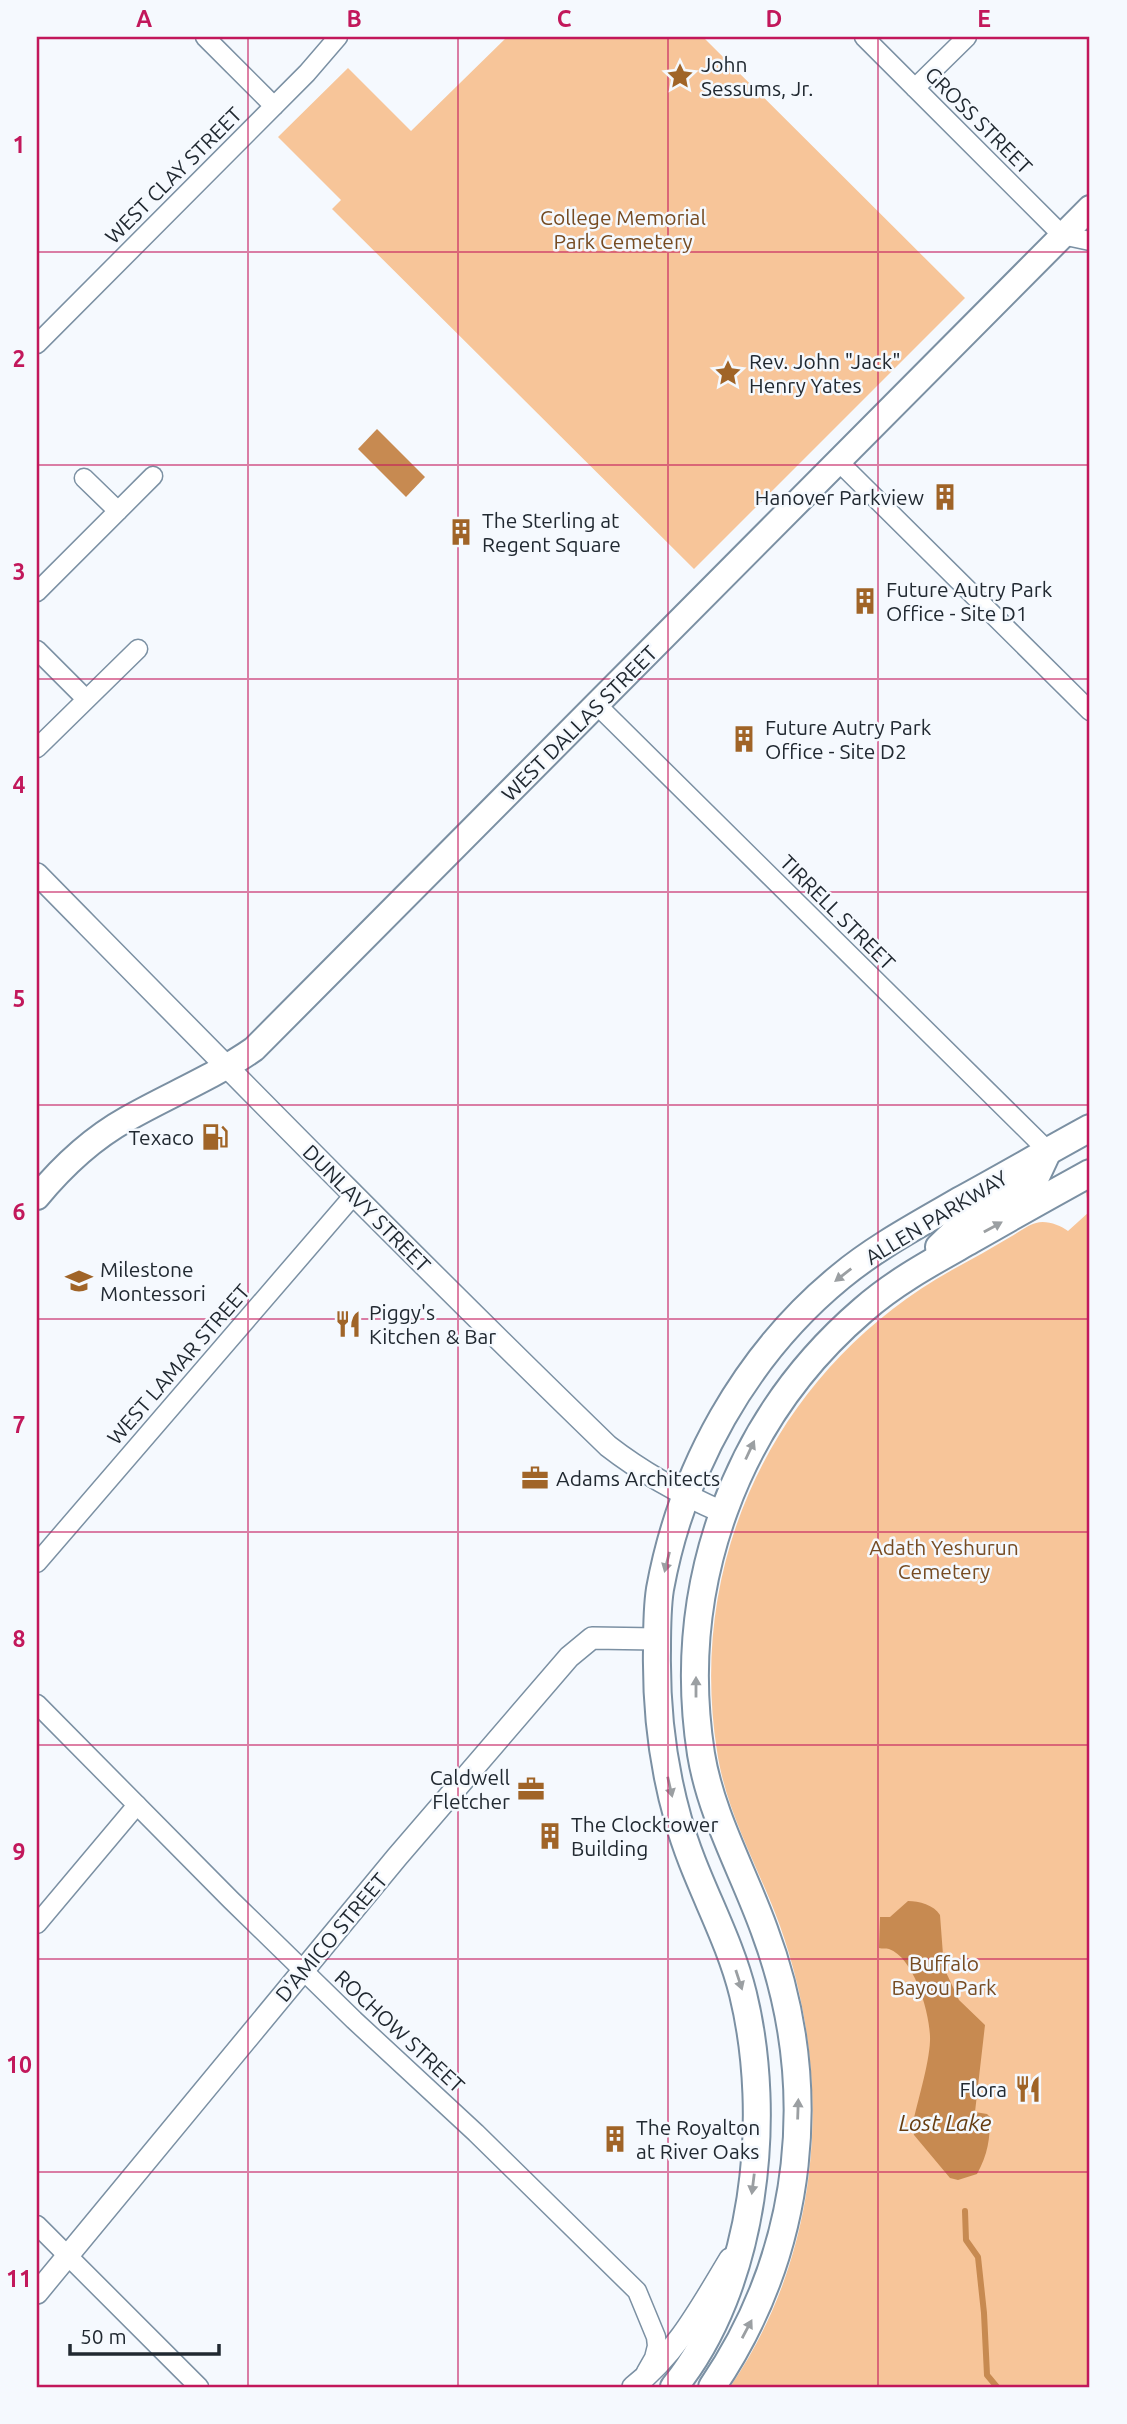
<svg xmlns="http://www.w3.org/2000/svg" width="1127" height="2424" font-family="Ubuntu,sans-serif">
  <rect width="100%" height="100%" fill="#f5f9fe"/>
  <g fill="#f7c599">
    <polygon points="507,37 703,37 965,298 694,569 332,209 341,200 278,137 348,68 411,131"/>
    <path d="M1090 1190V2387H730C823 2251 834 2079 780 1926 759 1868 726 1813 717 1751 686 1555 779 1367 952 1270 972 1259 992 1248 1012 1236 1019 1232 1028 1225 1036 1223 1046 1220 1060 1225 1068 1231L1089 1212 1086 1192Z"/>
  </g>
  <g fill="#c78a51">
    <polygon points="377,429 425,477 406,497 358,449"/>
    <path d="M908 1901C919 1901 934 1905 940 1915L944 1968 959 2000 985 2025 975 2112 987 2114 990 2117C990 2139 988 2154 977 2174L958 2180 950 2178 914 2135 912 2127C917 2103 929 2065 930 2041 931 2017 915 1958 889 1949 886 1948 882 1949 879 1948L880 1917H890Z"/>
  </g>
  <g fill="none" stroke-linecap="round" stroke-linejoin="round">
    <polyline stroke="#c78a51" stroke-width="6" points="965,2211 966,2240 978,2257 984,2313 987,2375 997,2387"/>
    <defs>
      <g id="minor">
        <polyline points="205,37 274,106"/>
        <polyline points="864,37 1062,235 1090,241"/>
        <polyline points="915,88 967,37"/>
        <polyline points="37,344 307,73 338,37"/>
        <polyline points="839,462 1090,711"/>
        <polyline points="84,478 118,511"/>
        <polyline points="37,592 153,476"/>
        <polyline points="37,650 86,699"/>
        <polyline points="597,705 1048,1151"/>
        <polyline points="37,748 138,649"/>
        <polyline points="37,1563 353,1196"/>
        <polyline points="37,1704 231,1900 354,2020 476,2133 637,2291 656,2337 657,2346 654,2358 646,2372"/>
        <polyline points="37,1924 137,1805"/>
        <polyline points="37,2225 199,2387"/>
      </g>
      <g id="tertiary">
        <path d="M37 874C226 1066 415 1259 608 1446 644 1474 681 1494 722 1512"/>
        <polyline points="37,2293 397,1857 569,1657 592,1638 657,1639"/>
        <path d="M633 2387C677 2353 702 2305 730 2259"/>
      </g>
      <path id="secondary" d="M37 1197C61 1168 93 1138 127 1119 169 1095 214 1077 254 1049L1090 208"/>
      <g id="primary">
        <polyline points="939,1247 970,1217 1034,1181 1048,1151"/>
        <path d="M674 2387C756 2286 773 2117 743 1994 728 1933 694 1879 678 1819 662 1763 656 1706 657 1649 657 1629 657 1608 660 1589 682 1469 745 1355 840 1277 876 1247 918 1225 959 1201 1003 1177 1046 1152 1090 1128"/>
        <path d="M712 2387C805 2250 822 2084 764 1929 743 1871 711 1815 701 1754 675 1586 735 1420 863 1310 896 1281 934 1261 971 1240 1011 1217 1050 1195 1090 1173"/>
      </g>
    </defs>
    <use href="#minor" stroke="#7b90a3" stroke-width="21"/>
    <use href="#tertiary" stroke="#7b90a3" stroke-width="24"/>
    <use href="#secondary" stroke="#7b90a3" stroke-width="28"/>
    <use href="#primary" stroke="#7b90a3" stroke-width="30"/>
    <use href="#minor" stroke="#fff" stroke-width="18"/>
    <use href="#tertiary" stroke="#fff" stroke-width="21"/>
    <use href="#secondary" stroke="#fff" stroke-width="24"/>
    <use href="#primary" stroke="#fff" stroke-width="26"/>
  </g>
  <defs><path id="oneway-solid" d="M-6-.8H1V-3.2L6.5 0L1 3.2V.8H-6Z" transform="scale(1.75)"/></defs>
  <g fill="#9b9fa2">
    <use href="#oneway-solid" transform="translate(993 1227) rotate(-29)"/>
    <use href="#oneway-solid" transform="translate(843 1275) rotate(142)"/>
    <use href="#oneway-solid" transform="translate(750 1450) rotate(-65)"/>
    <use href="#oneway-solid" transform="translate(667 1562) rotate(104)"/>
    <use href="#oneway-solid" transform="translate(696 1687) rotate(-90)"/>
    <use href="#oneway-solid" transform="translate(670 1787) rotate(77)"/>
    <use href="#oneway-solid" transform="translate(739 1980) rotate(72)"/>
    <use href="#oneway-solid" transform="translate(798 2109) rotate(-88)"/>
    <use href="#oneway-solid" transform="translate(753 2184) rotate(97)"/>
    <use href="#oneway-solid" transform="translate(747 2329) rotate(-62)"/>
  </g>
  <path fill="none" stroke="#c2185b" stroke-width="2" stroke-opacity="0.55" d="M248 37V2387M458 37V2387M668 37V2387M878 37V2387M37 252H1090M37 465H1090M37 679H1090M37 892H1090M37 1105H1090M37 1319H1090M37 1532H1090M37 1745H1090M37 1959H1090M37 2172H1090"/>
  <defs>
    <symbol id="sight-bare" viewBox="-9 -9 18 18"><path d="M0-6L1.8-2.2L6-1.7L2.9 1.2L3.7 5.4L0 3.3L-3.7 5.4L-2.9 1.2L-6-1.7L-1.8-2.2Z" fill="#a06427" stroke="#f5f9fe" stroke-width="2.5" paint-order="stroke"/></symbol>
    <symbol id="building-bare" viewBox="-9 -9 18 18"><path d="M-4-6H4V6H1V3H-1V6H-4ZM-2.5-4.3h1.7v1.8h-1.7ZM.8-4.3h1.7v1.8H.8ZM-2.5-1h1.7V.8h-1.7ZM.8-1h1.7V.8H.8Z" fill="#a06427" stroke="#f5f9fe" stroke-width="2.5" paint-order="stroke"/></symbol>
    <symbol id="fuel-bare" viewBox="-9 -9 18 18"><path d="M-5.5-6h7V0h2V4h1.3V-2.5L3-4.5l.8-.8L6-3V5H2.5V1h-1V6h-7ZM-4.2-4.7v3.2H.2V-4.7Z" fill="#a06427" stroke="#f5f9fe" stroke-width="2.5" paint-order="stroke"/></symbol>
    <symbol id="school-bare" viewBox="-9 -9 18 18"><path d="M0-5L7-2L0 1L-7-2ZM-4 1L0 2.5L4 1V4Q0 6-4 4Z" fill="#a06427" stroke="#f5f9fe" stroke-width="2.5" paint-order="stroke"/></symbol>
    <symbol id="restaurant-bare" viewBox="-9 -9 18 18"><path d="M-5-6h1v4h1v-4h1v4h1v-4h1v5L-1.5 .5V6h-2V.5L-5-1ZM5-6V6H3V1.5H1.5Q1.5-4 5-6Z" fill="#a06427" stroke="#f5f9fe" stroke-width="2.5" paint-order="stroke"/></symbol>
    <symbol id="office-bare" viewBox="-9 -9 18 18"><path d="M-6-3h4V-5.5h4V-3h4V5H-6ZM-1-4.5V-3h2v-1.5ZM-6 0V1H6V0Z" fill="#a06427" stroke="#f5f9fe" stroke-width="2.5" paint-order="stroke"/></symbol>
  </defs>
  <g fill-rule="evenodd">
    <use href="#sight-bare" x="661" y="57" width="38" height="38"/>
    <use href="#sight-bare" x="709" y="354" width="38" height="38"/>
    <use href="#building-bare" x="926" y="478" width="38" height="38"/>
    <use href="#building-bare" x="442" y="513" width="38" height="38"/>
    <use href="#building-bare" x="846" y="582" width="38" height="38"/>
    <use href="#building-bare" x="725" y="720" width="38" height="38"/>
    <use href="#fuel-bare" x="196" y="1118" width="38" height="38"/>
    <use href="#school-bare" x="60" y="1262" width="38" height="38"/>
    <use href="#restaurant-bare" x="329" y="1305" width="38" height="38"/>
    <use href="#office-bare" x="516" y="1459" width="38" height="38"/>
    <use href="#office-bare" x="512" y="1770" width="38" height="38"/>
    <use href="#building-bare" x="531" y="1817" width="38" height="38"/>
    <use href="#restaurant-bare" x="1009" y="2070" width="38" height="38"/>
    <use href="#building-bare" x="596" y="2120" width="38" height="38"/>
  </g>
  <g text-anchor="middle" dominant-baseline="central" stroke-width="5" stroke-linejoin="round" paint-order="stroke">
    <g font-size="21" fill="#212931" stroke="#f5f9fe" text-anchor="start">
      <text x="701" y="64">John<tspan x="701" dy="24">Sessums, Jr.</tspan></text>
      <text x="749" y="361">Rev. John "Jack"<tspan x="749" dy="24">Henry Yates</tspan></text>
      <text x="924" y="497" text-anchor="end">Hanover Parkview</text>
      <text x="482" y="520">The Sterling at<tspan x="482" dy="24">Regent Square</tspan></text>
      <text x="886" y="589">Future Autry Park<tspan x="886" dy="24">Office - Site D1</tspan></text>
      <text x="765" y="727">Future Autry Park<tspan x="765" dy="24">Office - Site D2</tspan></text>
      <text x="194" y="1137" text-anchor="end">Texaco</text>
      <text x="100" y="1269">Milestone<tspan x="100" dy="24">Montessori</tspan></text>
      <text x="369" y="1312">Piggy's<tspan x="369" dy="24">Kitchen &amp; Bar</tspan></text>
      <text x="556" y="1478">Adams Architects</text>
      <text x="510" y="1777" text-anchor="end">Caldwell<tspan x="510" dy="24">Fletcher</tspan></text>
      <text x="571" y="1824">The Clocktower<tspan x="571" dy="24">Building</tspan></text>
      <text x="1007" y="2089" text-anchor="end">Flora</text>
      <text x="636" y="2127">The Royalton<tspan x="636" dy="24">at River Oaks</tspan></text>
    </g>
    <g font-size="21" fill="#212931" stroke="#f5f9fe">
      <text transform="translate(979 120) rotate(45)">GROSS STREET</text>
      <text transform="translate(173 175) rotate(-45)">WEST CLAY STREET</text>
      <text transform="translate(579 723) rotate(-45)">WEST DALLAS STREET</text>
      <text transform="translate(838 912) rotate(45)">TIRRELL STREET</text>
      <text transform="translate(367 1208) rotate(45)">DUNLAVY STREET</text>
      <text transform="translate(936 1217) rotate(-31)">ALLEN PARKWAY</text>
      <text transform="translate(178 1364) rotate(-49)">WEST LAMAR STREET</text>
      <text transform="translate(331 1937) rotate(-50)">D'AMICO STREET</text>
      <text transform="translate(400 2031) rotate(43)">ROCHOW STREET</text>
    </g>
    <g font-size="21" fill="#764b22" stroke="#f5f9fe">
      <text x="623" y="217">College Memorial<tspan x="623" dy="24">Park Cemetery</tspan></text>
      <text x="944" y="1547">Adath Yeshurun<tspan x="944" dy="24">Cemetery</tspan></text>
      <text x="944" y="1963">Buffalo<tspan x="944" dy="24">Bayou Park</tspan></text>
    </g>
    <g font-size="23" font-style="italic" fill="#663d11" stroke="#f5f9fe">
      <text x="945" y="2122">Lost Lake</text>
    </g>
  </g>
  <rect width="1127" height="2424" fill="none" stroke="#f5f9fe" stroke-width="77"/>
  <path d="M70 2344v10h149v-10" fill="none" stroke="#212931" stroke-width="3.5"/>
  <text x="80" y="2344" font-size="21" fill="#212931" stroke="#f5f9fe" stroke-width="5" paint-order="stroke">50 m</text>
  <rect x="38" y="38" width="1050" height="2348" fill="none" stroke="#c2185b" stroke-width="2.5"/>
  <g font-size="23" text-anchor="middle" font-weight="bold" fill="#c2185b">
    <text x="144" y="27">A</text>
    <text x="354" y="27">B</text>
    <text x="564" y="27">C</text>
    <text x="774" y="27">D</text>
    <text x="984" y="27">E</text>
    <text x="19" y="153">1</text>
    <text x="19" y="367">2</text>
    <text x="19" y="580">3</text>
    <text x="19" y="793">4</text>
    <text x="19" y="1007">5</text>
    <text x="19" y="1220">6</text>
    <text x="19" y="1433">7</text>
    <text x="19" y="1647">8</text>
    <text x="19" y="1860">9</text>
    <text x="19" y="2073">10</text>
    <text x="19" y="2287">11</text>
  </g>
</svg>
